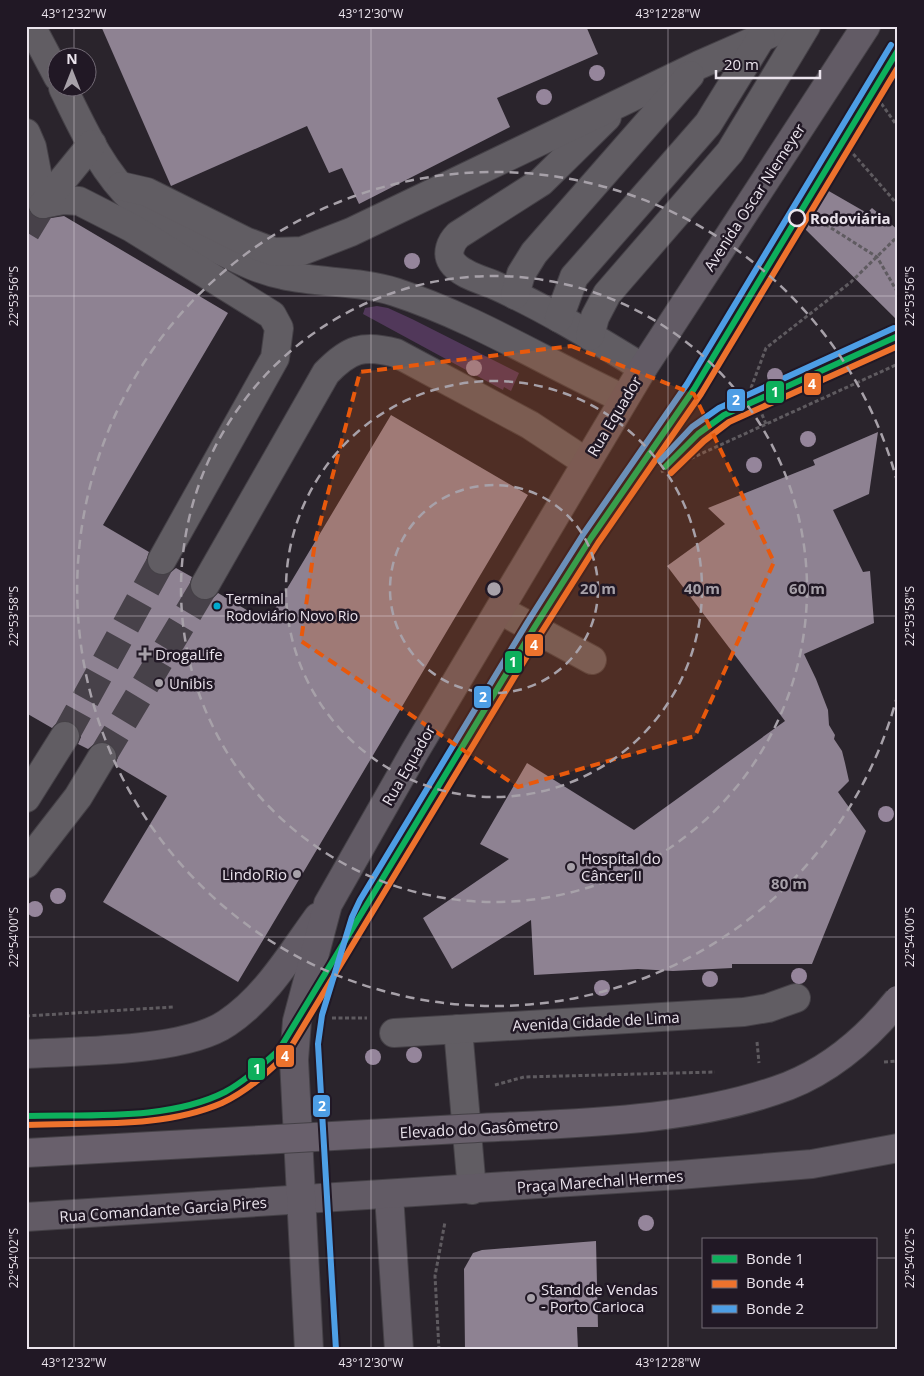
<svg xmlns="http://www.w3.org/2000/svg" width="924" height="1376" font-family="'Open Sans',sans-serif">
  <rect width="100%" height="100%" fill="#2a242c"/>
  <polygon fill="#51385a" points="377,306 388,308 412,319 519,373 511,391 504,387 503,390 363,314 365,308"/>
  <g fill="#8e8292">
    <polygon points="101,26 586,26 598,54 497,98 510,127 359,204 342,168 329,173 307,126 171,186"/>
    <polygon points="827,190 867,213 872,208 898,230 898,321 804,228"/>
    <polygon points="26,200 29,210 34,216 45,219 64,216 228,313 103,525 149,552 146,561 149,568 154,573 163,576 170,573 176,568 192,577 189,586 191,592 197,598 206,601 212,599 218,593 267,622 391,415 528,495 238,982 103,902 167,796 115,765 118,757 115,749 110,744 102,741 94,744 88,749 78,744 81,737 79,729 73,723 66,720 58,722 52,728 26,713"/>
    <polygon points="878,432 869,494 833,510 863,572 870,571 874,623 804,654 816,679 828,710 829,725 835,735 834,739 842,751 845,763 849,781 838,792 866,831 812,964 732,964 732,968 673,971 638,969 534,975 531,920 452,969 423,918 509,859 480,844 527,763 634,830 785,721 667,566 725,524 708,508 815,465 813,460"/>
    <polygon points="596,1241 598,1327 577,1327 578,1350 465,1350 464,1269 473,1253 482,1250"/>
  </g>
  <g fill="none" stroke-linecap="round" stroke-linejoin="round">
    <g stroke="#474149" stroke-width="28" stroke-dasharray="28 14" stroke-linecap="butt">
      <polyline points="26,232 43,204"/>
      <polyline points="65,736 162,560"/>
      <polyline points="102,757 205,585"/>
    </g>
    <defs>
      <g id="minor">
        <polyline points="31,26 58,77"/>
        <path d="M63 88C82 127 102 172 135 202 155 220 183 231 207 244 232 256 256 270 283 275 319 283 361 281 395 292 475 318 548 364 624 399"/>
        <path d="M607 117 541 182 458 235C451 242 446 253 452 262 460 274 479 279 492 284 544 307 594 338 643 368"/>
        <polyline points="26,133 32,147 43,204"/>
        <polyline points="121,186 147,192 245,241 274,252 302,251 351,232 699,65 788,26"/>
        <polyline points="43,204 63,200 79,201 132,228 272,315 279,328 275,358 162,560"/>
        <polyline points="43,204 92,144"/>
        <polyline points="515,295 521,274 534,253 690,75"/>
        <polyline points="559,318 574,277 708,124 761,38"/>
        <polyline points="590,336 595,317 607,294 730,152 806,26"/>
        <path d="M205 585 326 373C349 349 363 344 396 353L530 425 586 462"/>
        <polyline points="500,610 592,660"/>
        <polyline points="26,798 65,736"/>
        <polyline points="26,864 78,797 102,757"/>
        <polyline points="458,1029 472,1190"/>
        <polyline points="394,1033 744,1012 768,1008 796,998"/>
      </g>
      <g id="major">
        <path d="M26 1054C79 1051 185 1052 227 1023 266 997 291 954 318 917"/>
        <polyline points="389,1195 399,1350"/>
        <polyline points="26,1217 679,1175 812,1164 898,1148"/>
        <polyline points="309,1350 294,1060 297,1021 328,904 415,751 643,368 866,26"/>
      </g>
    </defs>
    <use href="#minor" stroke="#454147" stroke-width="30"/>
    <use href="#major" stroke="#454147" stroke-width="30"/>
    <g stroke="#5f5b60" stroke-width="3" stroke-dasharray="4 2.5" stroke-linecap="butt">
      <polyline points="863,86 873,92 898,127"/>
      <polyline points="849,149 898,205"/>
      <polyline points="809,214 877,257 898,293"/>
      <polyline points="766,424 751,388 766,348 851,282 898,236"/>
      <polyline points="661,472 898,364"/>
      <polyline points="26,1016 173,1007"/>
      <polyline points="332,1018 367,1018"/>
      <polyline points="757,1042 759,1063"/>
      <polyline points="884,1062 898,1061"/>
      <polyline points="495,1085 524,1077 715,1072"/>
      <polyline points="439,1350 435,1276 445,1222"/>
    </g>
    <use href="#minor" stroke="#615d63" stroke-width="28"/>
    <use href="#major" stroke="#625b65" stroke-width="28"/>
    <defs>
      <path id="highway-bridge" d="M26 1153C170 1145 315 1137 459 1129 565 1123 688 1124 788 1086 831 1069 869 1036 898 1000"/>
    </defs>
    <use href="#highway-bridge" stroke="#454147" stroke-width="30" stroke-linecap="butt"/>
    <use href="#highway-bridge" stroke="#69606c" stroke-width="28"/>
    <defs>
      <g id="tram-1">
        <polyline points="665,467 698,434 724,415 898,336"/>
        <path d="M26 1116C88 1114 168 1121 225 1092 245 1081 262 1065 279 1050L534 628 591 538 694 389 898 50"/>
      </g>
      <g id="tram-2">
        <polyline points="671,473 704,441 729,422 898,346"/>
        <path d="M26 1125C90 1122 162 1129 222 1103 246 1092 267 1073 286 1055L541 633 598 543 701 394 898 67"/>
      </g>
      <g id="tram-3">
        <polyline points="660,461 692,427 719,408 894,328"/>
        <polyline points="336,1350 318,1044 322,1015 352,917 360,900 527,623 584,533 687,384 891,45"/>
      </g>
    </defs>
    <use href="#tram-1" stroke="#211825" stroke-width="10"/>
    <use href="#tram-2" stroke="#211825" stroke-width="10"/>
    <use href="#tram-3" stroke="#211825" stroke-width="10"/>
    <use href="#tram-1" stroke="#0daf5c" stroke-width="6"/>
    <use href="#tram-2" stroke="#ed722d" stroke-width="6"/>
    <use href="#tram-3" stroke="#4d9ee5" stroke-width="6"/>
  </g>
  <g fill="#95859b">
    <circle cx="597" cy="73" r="8"/>
    <circle cx="544" cy="97" r="8"/>
    <circle cx="412" cy="261" r="8"/>
    <circle cx="474" cy="368" r="8"/>
    <circle cx="775" cy="376" r="8"/>
    <circle cx="808" cy="439" r="8"/>
    <circle cx="754" cy="465" r="8"/>
    <circle cx="886" cy="814" r="8"/>
    <circle cx="58" cy="896" r="8"/>
    <circle cx="35" cy="909" r="8"/>
    <circle cx="799" cy="976" r="8"/>
    <circle cx="710" cy="979" r="8"/>
    <circle cx="602" cy="988" r="8"/>
    <circle cx="414" cy="1055" r="8"/>
    <circle cx="373" cy="1057" r="8"/>
    <circle cx="646" cy="1223" r="8"/>
  </g>
  <path fill="#e8590c" fill-opacity="0.2" stroke="#e8590c" stroke-width="4" stroke-dasharray="10 6" stroke-linejoin="round" d="M571 346 694 394 774 562 695 736 518 787 301 641 315 542 360 372Z"/>
  <path fill="none" stroke="#ebe4ed" stroke-width="1" stroke-opacity="0.45" d="M74 26V58M371 26V1350M668 26V1350M74 88V1350M26 296H898M26 616H898M26 937H898M26 1258H703M875 1258H898"/>
  <g fill="none" stroke="#a7a1a9" stroke-width="2.5" stroke-dasharray="9 6">
    <circle cx="494" cy="589" r="104"/>
    <circle cx="494" cy="589" r="208"/>
    <circle cx="494" cy="589" r="313"/>
    <path d="M898 693A417 417 0 1 1 898 485"/>
  </g>
  <circle fill="#211825" stroke="#ebe4ed" stroke-width="2.5" cx="797" cy="218" r="8"/>
  <circle fill="#00a9ce" stroke="#211825" stroke-width="2" cx="217" cy="606" r="4.5"/>
  <g fill="#a7a1a9" stroke="#211825" stroke-width="2">
    <path d="M142.5 646.5h5v5h5v5h-5v5h-5v-5h-5v-5h5z"/>
    <circle cx="159" cy="683" r="5"/>
    <circle cx="571" cy="867" r="5"/>
    <circle cx="297" cy="874" r="5"/>
    <circle cx="531" cy="1298" r="5"/>
  </g>
  <g text-anchor="middle" dominant-baseline="central" stroke-width="5" stroke-linejoin="round" paint-order="stroke">
    <g font-size="14" fill="#ebe4ed" stroke="#211825" text-anchor="start">
      <text x="226" y="598">Terminal<tspan x="226" dy="17">Rodoviário Novo Rio</tspan></text>
    </g>
    <g font-size="15" fill="#ebe4ed" stroke="#211825">
      <text transform="translate(754 197) rotate(-57)">Avenida Oscar Niemeyer</text>
      <text transform="translate(614 416) rotate(-59)">Rua Equador</text>
      <text transform="translate(408 765) rotate(-60)">Rua Equador</text>
      <text transform="translate(596 1021) rotate(-3)">Avenida Cidade de Lima</text>
      <text transform="translate(479 1128) rotate(-3)">Elevado do Gasômetro</text>
      <text transform="translate(600 1181) rotate(-4)">Praça Marechal Hermes</text>
      <text transform="translate(163 1209) rotate(-4)">Rua Comandante Garcia Pires</text>
    </g>
    <g font-size="15" font-weight="bold" fill="#ebe4ed" stroke="#211825" text-anchor="start">
      <text x="810" y="218">Rodoviária</text>
    </g>
    <g font-size="15" fill="#ebe4ed" stroke="#211825" text-anchor="start">
      <text x="155" y="654">DrogaLife</text>
      <text x="169" y="683">Unibis</text>
      <text x="581" y="858">Hospital do<tspan x="581" dy="17">Câncer II</tspan></text>
      <text x="287" y="874" text-anchor="end">Lindo Rio</text>
      <text x="541" y="1289">Stand de Vendas<tspan x="541" dy="17">- Porto Carioca</tspan></text>
    </g>
  </g>
  <circle cx="494" cy="589" r="8" fill="#a7a1a9" stroke="#211825" stroke-width="2.5"/>
  <g font-size="15" text-anchor="middle" font-weight="bold" fill="#a7a1a9" stroke="#211825" stroke-width="5" stroke-linejoin="round" paint-order="stroke">
    <text x="598" y="594">20 m</text>
    <text x="702" y="594">40 m</text>
    <text x="807" y="594">60 m</text>
    <text x="789" y="889">80 m</text>
  </g>
  <g stroke="#211825" stroke-width="2">
    <rect x="803" y="372" width="19" height="24" rx="5" fill="#ed722d"/>
    <rect x="765" y="380" width="20" height="24" rx="5" fill="#0daf5c"/>
    <rect x="726" y="388" width="20" height="24" rx="5" fill="#4d9ee5"/>
    <rect x="524" y="633" width="20" height="24" rx="5" fill="#ed722d"/>
    <rect x="504" y="650" width="19" height="24" rx="5" fill="#0daf5c"/>
    <rect x="473" y="685" width="19" height="24" rx="5" fill="#4d9ee5"/>
    <rect x="275" y="1044" width="20" height="24" rx="5" fill="#ed722d"/>
    <rect x="247" y="1057" width="19" height="24" rx="5" fill="#0daf5c"/>
    <rect x="312" y="1094" width="19" height="24" rx="5" fill="#4d9ee5"/>
  </g>
  <g font-size="14" text-anchor="middle" font-weight="bold" fill="#fff">
    <text x="812" y="389">4</text>
    <text x="775" y="397">1</text>
    <text x="736" y="405">2</text>
    <text x="534" y="650">4</text>
    <text x="513" y="667">1</text>
    <text x="483" y="702">2</text>
    <text x="285" y="1061">4</text>
    <text x="257" y="1074">1</text>
    <text x="322" y="1111">2</text>
  </g>
  <rect width="924" height="1376" fill="none" stroke="#211825" stroke-width="55"/>
  <rect x="702" y="1238" width="175" height="90" fill="#211825" stroke="#726a75"/>
  <rect x="712" y="1255" width="25" height="8" fill="#0daf5c" stroke="#726a75"/>
  <text x="746" y="1264" font-size="15" fill="#ebe4ed">Bonde 1</text>
  <rect x="712" y="1280" width="25" height="8" fill="#ed722d" stroke="#726a75"/>
  <text x="746" y="1288" font-size="15" fill="#ebe4ed">Bonde 4</text>
  <rect x="712" y="1305" width="25" height="8" fill="#4d9ee5" stroke="#726a75"/>
  <text x="746" y="1314" font-size="15" fill="#ebe4ed">Bonde 2</text>
  <g transform="translate(72 72)"><circle r="24" fill="#211825" stroke="#726a75"/>
  <path d="M0-4L9 19L0 12L-9 19Z" fill="#a7a1a9"/>
  <text y="-8" font-size="14" font-weight="bold" text-anchor="middle" fill="#ebe4ed">N</text>
  </g>
  <path d="M716 70v8h104v-8" fill="none" stroke="#ebe4ed" stroke-width="2.5"/>
  <text x="724" y="70" font-size="15" fill="#ebe4ed" stroke="#211825" stroke-width="4" paint-order="stroke">20 m</text>
  <rect x="28" y="28" width="868" height="1320" fill="none" stroke="#ebe4ed" stroke-width="2"/>
  <g font-size="12" text-anchor="middle" fill="#ebe4ed">
    <text x="74" y="18">43°12'32"W</text>
    <text x="371" y="18">43°12'30"W</text>
    <text x="668" y="18">43°12'28"W</text>
    <text transform="translate(14 296) rotate(-90)" y="4">22°53'56"S</text>
    <text transform="translate(910 296) rotate(-90)" y="4">22°53'56"S</text>
    <text transform="translate(14 616) rotate(-90)" y="4">22°53'58"S</text>
    <text transform="translate(910 616) rotate(-90)" y="4">22°53'58"S</text>
    <text transform="translate(14 937) rotate(-90)" y="4">22°54'00"S</text>
    <text transform="translate(910 937) rotate(-90)" y="4">22°54'00"S</text>
    <text transform="translate(14 1258) rotate(-90)" y="4">22°54'02"S</text>
    <text transform="translate(910 1258) rotate(-90)" y="4">22°54'02"S</text>
    <text x="74" y="1367">43°12'32"W</text>
    <text x="371" y="1367">43°12'30"W</text>
    <text x="668" y="1367">43°12'28"W</text>
  </g>
</svg>
